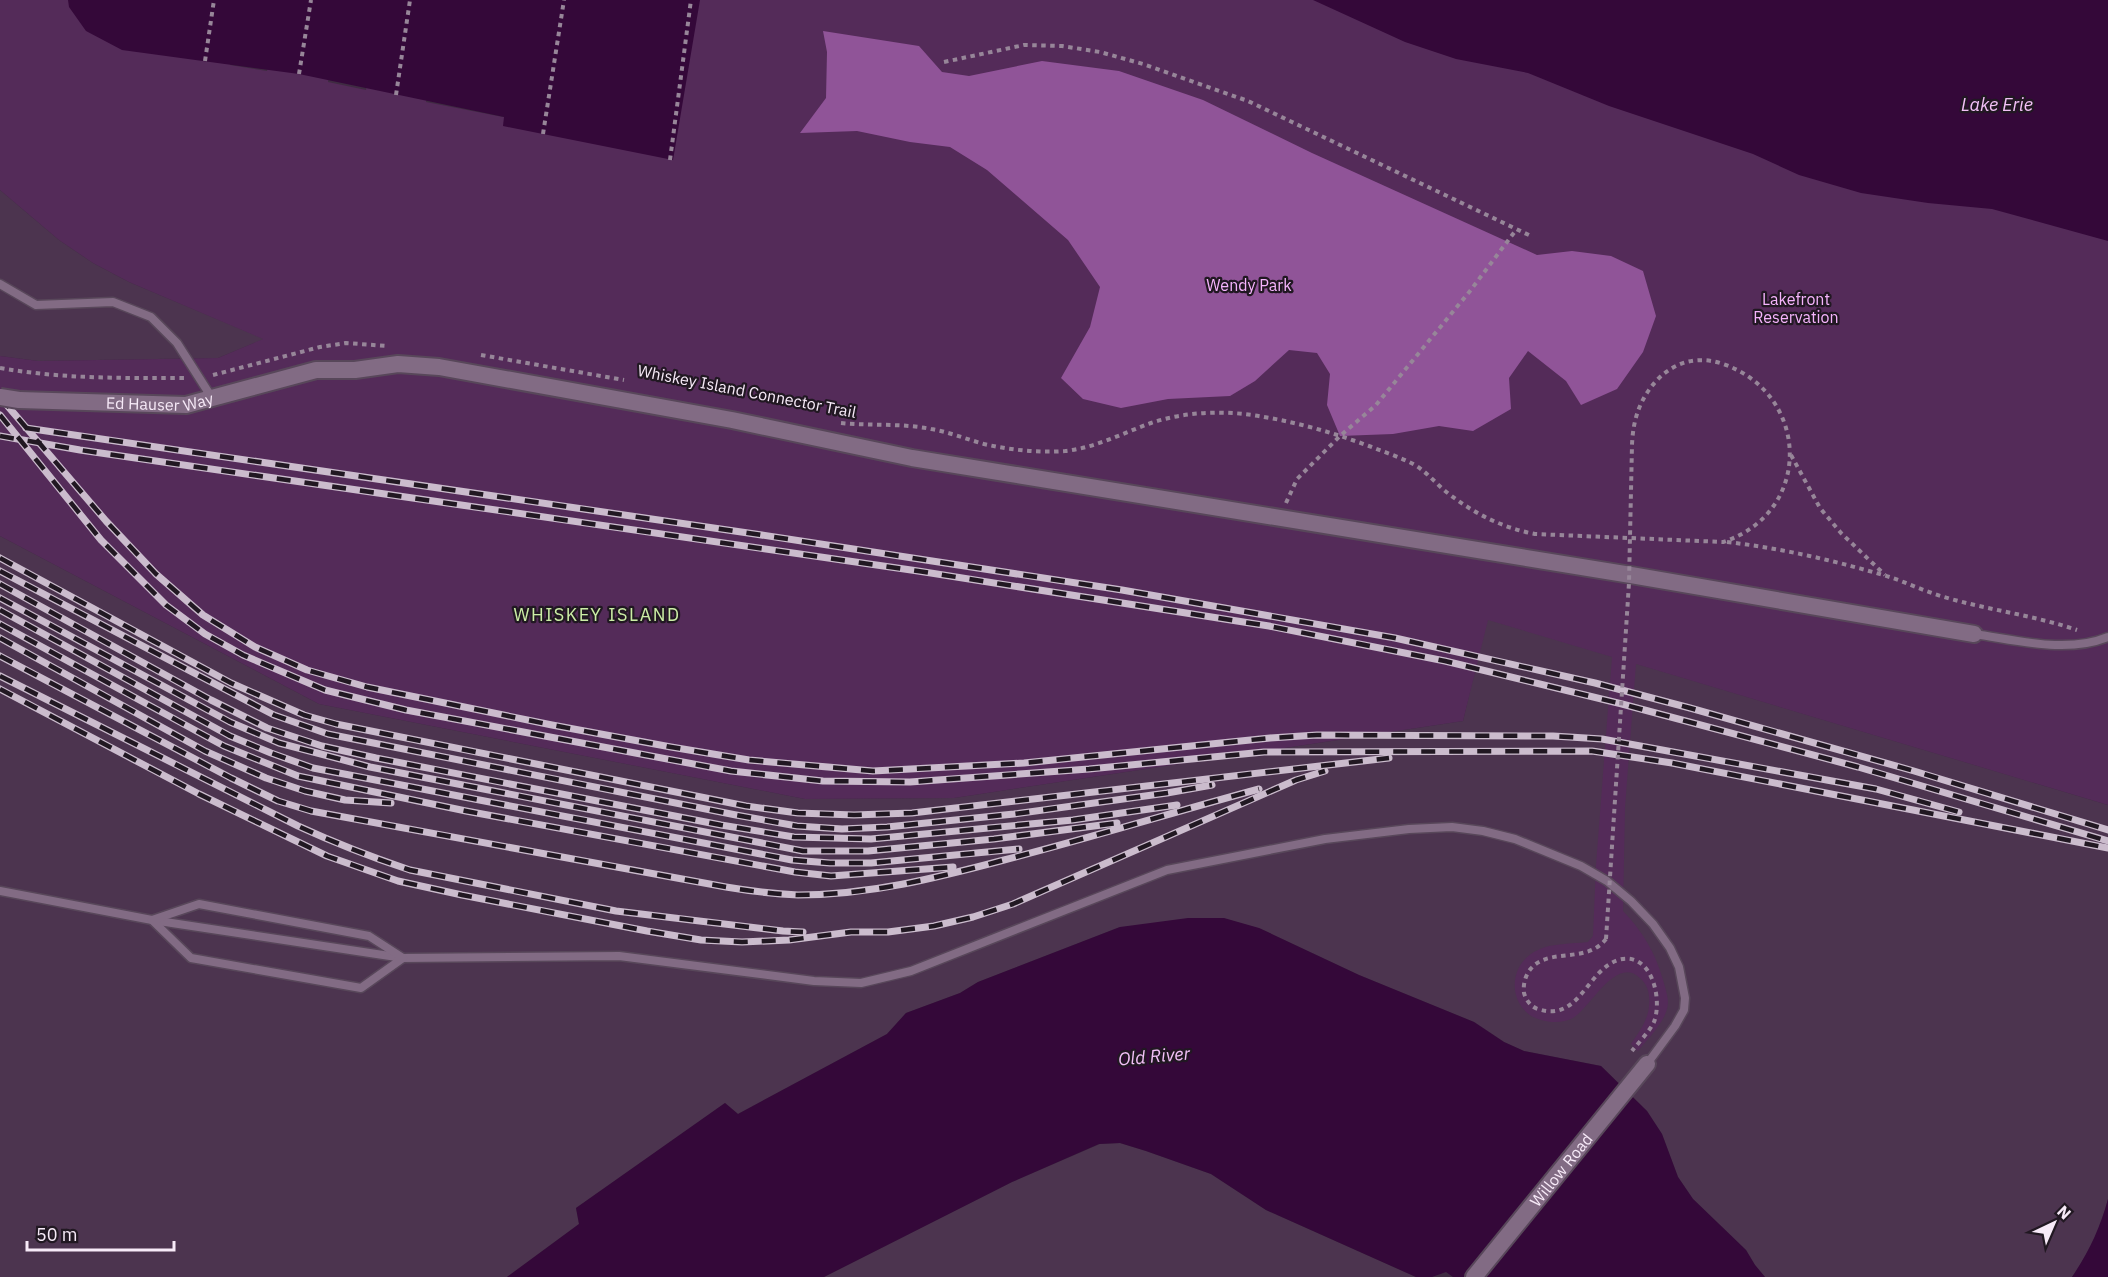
<svg xmlns="http://www.w3.org/2000/svg" width="2108" height="1277" font-family="'IBM Plex Sans',sans-serif">
  <rect width="100%" height="100%" fill="#3f2b42"/>
  <g fill="#4c344f">
    <polygon points="0,190 59,240 93,263 129,282 264,339 218,358 38,361 0,356"/>
    <polygon points="0,536 319,704 805,799 954,798 1463,721 1487,619 2108,805 2108,1199 2102,1222 2092,1246 2072,1277 1765,1277 1755,1265 1746,1250 1693,1199 1678,1177 1662,1134 1647,1111 1601,1066 1524,1051 1504,1042 1474,1022 1359,975 1259,928 1120,927 978,982 960,993 906,1013 887,1034 738,1114 725,1103 576,1208 579,1224 507,1277 0,1277"/>
    <polygon points="1120,1143 1146,1151 1211,1174 1266,1210 1416,1277 824,1277 1012,1182 1100,1144"/>
  </g>
  <path fill="#542b59" d="M0 0H240L230 65 267 71 279 0H341L328 82 366 90 380 0H442L426 102 503 117 648 0H2108V805L1636 664 1625 807 1623 911C1643 932 1655 952 1663 980 1665 987 1668 996 1668 1003 1667 1021 1648 1038 1638 1051L1631 1044C1639 1032 1647 1022 1649 1007 1650 996 1649 986 1640 978 1616 955 1591 1007 1573 1018 1564 1023 1551 1023 1541 1020 1507 1010 1506 964 1538 950 1551 943 1572 944 1588 942L1593 936 1596 865 1612 657 1488 620 1463 721 954 798 805 799 319 704 0 536V356L38 361 218 358 263 339 129 282 93 263 59 240 0 190Z"/>
  <polygon fill="#905498" points="823,31 919,46 942,72 969,76 1042,61 1119,71 1203,100 1312,153 1537,255 1572,251 1611,256 1643,271 1656,316 1643,352 1617,389 1581,405 1566,381 1528,351 1509,378 1511,409 1473,431 1439,426 1393,434 1340,436 1327,405 1330,374 1317,353 1289,350 1255,381 1230,396 1168,399 1121,408 1083,399 1061,378 1090,327 1100,287 1068,240 987,170 950,147 910,142 857,131 800,133 826,98 827,52"/>
  <g fill="#340839">
    <polygon points="68,0 700,0 673,160 503,126 504,117 299,74 122,50 86,31 69,7"/>
    <polygon points="1313,0 2108,0 2108,241 1992,209 1928,203 1861,193 1799,175 1753,154 1609,106 1528,73 1456,59 1405,42"/>
    <polygon points="1188,918 1224,918 1259,928 1359,975 1474,1022 1504,1042 1524,1051 1601,1066 1647,1111 1662,1134 1678,1177 1693,1199 1746,1250 1755,1265 1765,1277 1453,1277 1446,1272 1432,1277 1416,1277 1266,1210 1211,1174 1146,1151 1120,1143 1099,1144 1012,1182 824,1277 507,1277 579,1224 576,1208 725,1103 738,1114 887,1034 906,1013 960,993 978,982 1120,927"/>
    <path d="M2108 1199V1277H2072C2089 1252 2100 1228 2108 1199Z"/>
  </g>
  <g fill="none" stroke-linecap="round" stroke-linejoin="round">
    <defs>
      <g id="service">
        <polyline points="0,284 36,305 113,302 151,317 177,343 212,398"/>
        <path d="M1974 634C2017 640 2067 654 2108 637"/>
        <polyline points="0,891 152,920 403,958 619,956 814,981 861,983 911,971 1167,870 1325,839 1409,829 1452,827 1483,831 1515,839 1581,866 1607,881 1631,901 1653,924 1670,948 1679,967 1685,998 1684,1010 1675,1026 1647,1064"/>
        <polygon points="199,904 369,936 403,958 361,988 191,958 152,920"/>
      </g>
      <g id="minor">
        <path id="s1" d="M19 400 186 405 316 370H355L398 364 439 367 732 420 912 458 1631 575 1974 634"/>
        <path id="s2" d="M1474 1277 1647 1064"/>
      </g>
    </defs>
    <use href="#service" stroke="#58475a" stroke-width="11"/>
    <use href="#minor" stroke="#58475a" stroke-width="20"/>
    <g stroke="#978699" stroke-width="4" stroke-dasharray="4.5 4.5" stroke-linecap="butt">
      <polyline points="205,61 214,0"/>
      <polyline points="944,62 1024,45 1062,46 1100,52 1143,64 1248,101 1533,237"/>
      <polyline points="299,74 311,0"/>
      <polyline points="396,95 410,0"/>
      <polyline points="543,134 564,0"/>
      <polyline points="670,160 691,0"/>
      <polyline points="481,355 624,380"/>
      <path d="M0 368C63 379 121 378 185 378"/>
      <polyline points="213,375 320,347 346,343 387,346"/>
      <path d="M841 423C871 426 902 423 931 429 949 432 966 439 984 444 1010 450 1038 453 1065 451 1095 448 1123 433 1151 423 1186 411 1228 410 1264 417 1300 423 1334 433 1369 446 1384 452 1400 457 1415 465 1428 473 1437 485 1449 494 1475 514 1503 528 1535 534L1723 542C1815 512 1810 391 1720 363 1697 356 1675 362 1658 379 1640 398 1633 419 1632 445"/>
      <polyline points="1791,455 1820,508 1841,533 1885,575"/>
      <polyline points="1286,503 1297,479 1340,436 1376,405 1470,291 1516,230"/>
      <path d="M1727 542C1780 548 1832 560 1883 575 1904 581 1923 591 1944 597 1988 610 2033 615 2077 630"/>
      <path d="M1606 939C1586 965 1546 946 1529 971 1525 977 1523 985 1524 993 1526 1000 1531 1007 1538 1009 1579 1023 1587 970 1618 960 1651 950 1663 998 1654 1022 1649 1032 1639 1042 1632 1051"/>
    </g>
    <use href="#service" stroke="#826b84" stroke-width="8"/>
    <use href="#minor" stroke="#826b84" stroke-width="16"/>
    <defs>
      <g id="rail">
        <polyline points="0,397 106,521 156,574 203,615 255,647 307,670 367,687 552,725 671,747 749,760 873,771 1024,763 1270,738 1317,735 1553,736 1602,739 1876,789 1959,812"/>
        <polyline points="0,415 101,540 166,605 205,634 243,655 325,690 406,710 731,771 823,781 910,782 1089,769 1264,752 1592,751 1672,763 2108,848"/>
        <polyline points="26,428 755,534 1122,590 1395,638 1595,683 1690,708 1914,771 2108,830"/>
        <polyline points="0,436 80,450 918,571 1269,626 1445,661 1622,704 1858,767 2108,841"/>
        <polyline points="0,558 231,683 304,715 336,724 746,806 798,813 854,815 912,813 1389,758"/>
        <polyline points="0,571 274,715 328,734 736,815 797,826 842,829 887,827 1014,814 1167,793 1212,785"/>
        <polyline points="0,584 211,700 267,728 322,746 376,758 721,825 794,837 871,839 1073,820 1177,805"/>
        <polyline points="0,598 230,722 279,743 370,767 803,851 868,851 994,839 1117,823"/>
        <polyline points="0,610 230,736 271,753 313,768 792,860 830,863 871,863 1019,849"/>
        <polyline points="0,624 224,746 298,776 466,811 795,872 831,876 953,867"/>
        <polyline points="0,638 205,751 266,778 305,791 345,800 391,803"/>
        <path d="M0 656 231 778 278 801 311 811 726 887C750 891 774 894 798 895 869 895 936 878 1004 860 1090 838 1174 812 1259 789"/>
        <path d="M0 676 298 826C335 843 371 857 410 870L616 911 783 931 803 932"/>
        <polyline points="0,689 199,794 327,856 398,881 462,895 647,931 701,940 742,942 789,940 851,932 888,932 934,926 973,917 1013,904 1296,780 1325,771"/>
      </g>
    </defs>
    <use href="#rail" stroke="#cbbccd" stroke-width="7"/>
    <use href="#rail" stroke="#211822" stroke-width="4.5" stroke-dasharray="14" stroke-linecap="butt"/>
    <defs>
      <polyline id="minor-bridge" points="0,397 19,400"/>
    </defs>
    <use href="#minor-bridge" stroke="#58475a" stroke-width="20" stroke-linecap="butt"/>
    <polyline stroke="#978699" stroke-width="4" stroke-dasharray="4.5 4.5" stroke-linecap="butt" points="1606,939 1629,583 1632,445"/>
    <use href="#minor-bridge" stroke="#826b84" stroke-width="16"/>
  </g>
  <g text-anchor="middle" dominant-baseline="central" stroke-width="4.5" stroke-linejoin="round" paint-order="stroke">
    <g font-size="16" fill="#f6b4fd" stroke="#211822">
      <text x="1249" y="285">Wendy Park</text>
      <text x="1796" y="299">Lakefront<tspan x="1796" dy="18">Reservation</tspan></text>
    </g>
    <g font-size="16" fill="#f7eaf8" stroke="#211822">
      <text transform="translate(747 391) rotate(11)">Whiskey Island Connector Trail</text>
      <text stroke="none"><textPath href="#s1" startOffset="141">Ed Hauser Way</textPath></text>
      <text stroke="none"><textPath href="#s2" startOffset="138">Willow Road</textPath></text>
    </g>
    <g font-size="18" font-style="italic" fill="#f3c1f8" stroke="#211822">
      <text x="1997" y="104">Lake Erie</text>
      <text transform="translate(1154 1056) rotate(-5)">Old River</text>
    </g>
    <g font-size="18" letter-spacing="1.5" fill="#cceea6" stroke="#211822">
      <text x="597" y="614">WHISKEY ISLAND</text>
    </g>
  </g>
  <g transform="translate(2054 1223) rotate(44)" stroke="#211822" stroke-width="4.5" paint-order="stroke">
  <path d="M0-4.5L10 22L0 15L-10 22Z" fill="#f7eaf8"/>
  <text y="-9" font-size="16" font-weight="bold" text-anchor="middle" fill="#f7eaf8">N</text>
  </g>
  <path d="M27 1241v9h147v-9" fill="none" stroke="#f7eaf8" stroke-width="3"/>
  <text x="36" y="1241" font-size="18" fill="#f7eaf8" stroke="#211822" stroke-width="4.5" paint-order="stroke">50 m</text>
</svg>
